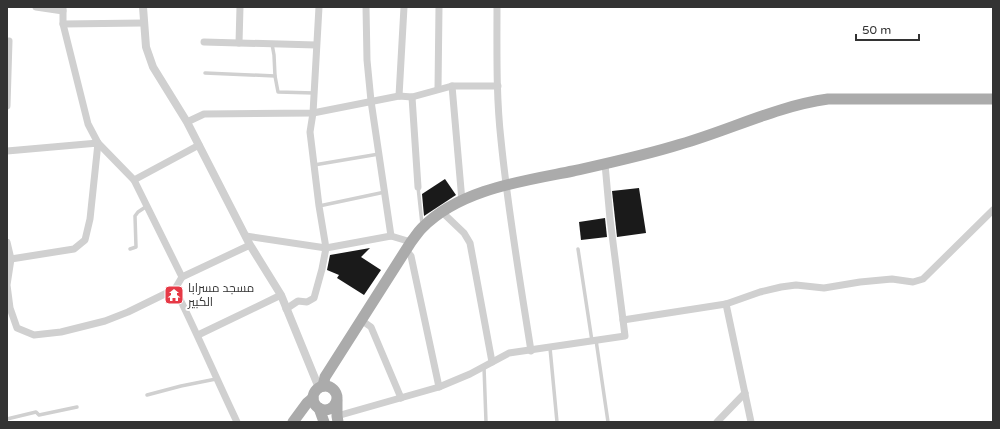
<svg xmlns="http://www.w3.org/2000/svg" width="1000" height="429" font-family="'Varela Round',Cairo,sans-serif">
  <rect width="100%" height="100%" fill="#fff"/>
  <g fill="#1a1a1a">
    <polygon points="445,179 456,195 424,216 422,194"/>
    <polygon points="639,188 646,233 617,237 612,191"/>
    <polygon points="605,218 607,237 581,240 579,222"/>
    <polygon points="370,248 361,257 381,270 364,295 337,278 339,275 327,270 330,255"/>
  </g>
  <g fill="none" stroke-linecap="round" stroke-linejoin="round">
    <g stroke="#d0d0d0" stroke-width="3.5">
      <polyline points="272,44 274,55 275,76 278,92 314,93"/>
      <polyline points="205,73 275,76"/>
      <polyline points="314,165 379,154"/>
      <polyline points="418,187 422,224"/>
      <polyline points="319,206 385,192"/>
      <polyline points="130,249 136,247 135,216 138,212 147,206"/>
      <polyline points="578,249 592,341"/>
      <polyline points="596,340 608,422"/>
      <polyline points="550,348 557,422"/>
      <polyline points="484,367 486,422"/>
      <polyline points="147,395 181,386 216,379"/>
      <polyline points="7,419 36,412 39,415 77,407"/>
    </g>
    <g stroke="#d0d0d0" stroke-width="7">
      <polyline points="36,7 63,11"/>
      <path d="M63 7V24L88 124 98 143 134 180 182 277 175 289C197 333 216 378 237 422"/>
      <polyline points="366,7 367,60 371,101 391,236"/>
      <path d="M497 7C497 51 496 96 501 140 508 211 520 281 531 351"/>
      <polyline points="63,24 143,23"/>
      <polyline points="204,42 316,45"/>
      <polyline points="239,43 240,7"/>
      <polyline points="452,86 462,201"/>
      <polyline points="438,89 439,7"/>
      <polyline points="399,96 404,7"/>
      <polyline points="412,97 418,187"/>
      <polyline points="7,106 9,41"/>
      <polyline points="187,122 204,114 313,113 399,96 412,97 452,86 498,86"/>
      <polyline points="7,151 98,143 90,219 85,240 74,249 11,259"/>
      <polyline points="605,164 610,219 623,320 726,304 760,292 781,287 796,285 824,288 860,282 892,279 913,282 923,279 993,210"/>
      <polyline points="134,180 199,145"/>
      <polyline points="442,212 464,233 470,243 492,362"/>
      <polyline points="246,236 326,248 391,236 411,242"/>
      <polyline points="7,242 11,259 7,285 10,308 17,328 34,335 61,332 105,321 128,312 175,289"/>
      <polyline points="405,249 411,256 439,387"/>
      <polyline points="182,277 250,245"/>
      <polyline points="726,304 751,422"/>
      <polyline points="286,309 298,301 307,302 314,298 322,269 326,248 319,206 310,132 313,113 319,7"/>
      <polyline points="361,320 371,327 401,398"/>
      <polyline points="198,335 281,295"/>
      <polyline points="337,416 439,387 470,374 509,353 625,336 623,320"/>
      <polyline points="717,422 745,393"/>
    </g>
    <polyline stroke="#d0d0d0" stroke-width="8" points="143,7 146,47 153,67 187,122 250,245 281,295 319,388"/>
    <g stroke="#ababab" stroke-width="11">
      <path d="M323 386 325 377 411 242C415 237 418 232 422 228 460 189 523 181 573 171 609 163 646 155 681 144 730 130 777 106 828 99H993"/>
      <circle cx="325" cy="398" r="12"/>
      <polyline points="337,401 337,416 338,422"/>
      <polyline points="319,408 324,422"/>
      <polyline points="293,422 307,403 313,398"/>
    </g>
  </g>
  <defs>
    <symbol id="temple-square" viewBox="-11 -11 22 22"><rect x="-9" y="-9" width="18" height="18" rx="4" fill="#e63946" stroke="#fff"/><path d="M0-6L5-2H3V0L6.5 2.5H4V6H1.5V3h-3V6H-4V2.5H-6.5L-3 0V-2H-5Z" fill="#fff"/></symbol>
  </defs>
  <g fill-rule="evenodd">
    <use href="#temple-square" x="163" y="284" width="22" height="22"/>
  </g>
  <g text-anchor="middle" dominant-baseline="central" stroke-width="4" stroke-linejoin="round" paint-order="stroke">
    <g font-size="12" fill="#333" stroke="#fff" text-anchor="start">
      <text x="188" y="288">مسجد مسرابا<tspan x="188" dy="14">الكبير</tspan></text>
    </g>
  </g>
  <rect width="1000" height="429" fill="none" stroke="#333333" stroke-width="16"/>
  <path d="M856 34v6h63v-6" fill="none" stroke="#333333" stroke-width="2"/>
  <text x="862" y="34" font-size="12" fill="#333333" stroke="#ffffff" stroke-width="3" paint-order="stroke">50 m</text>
</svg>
